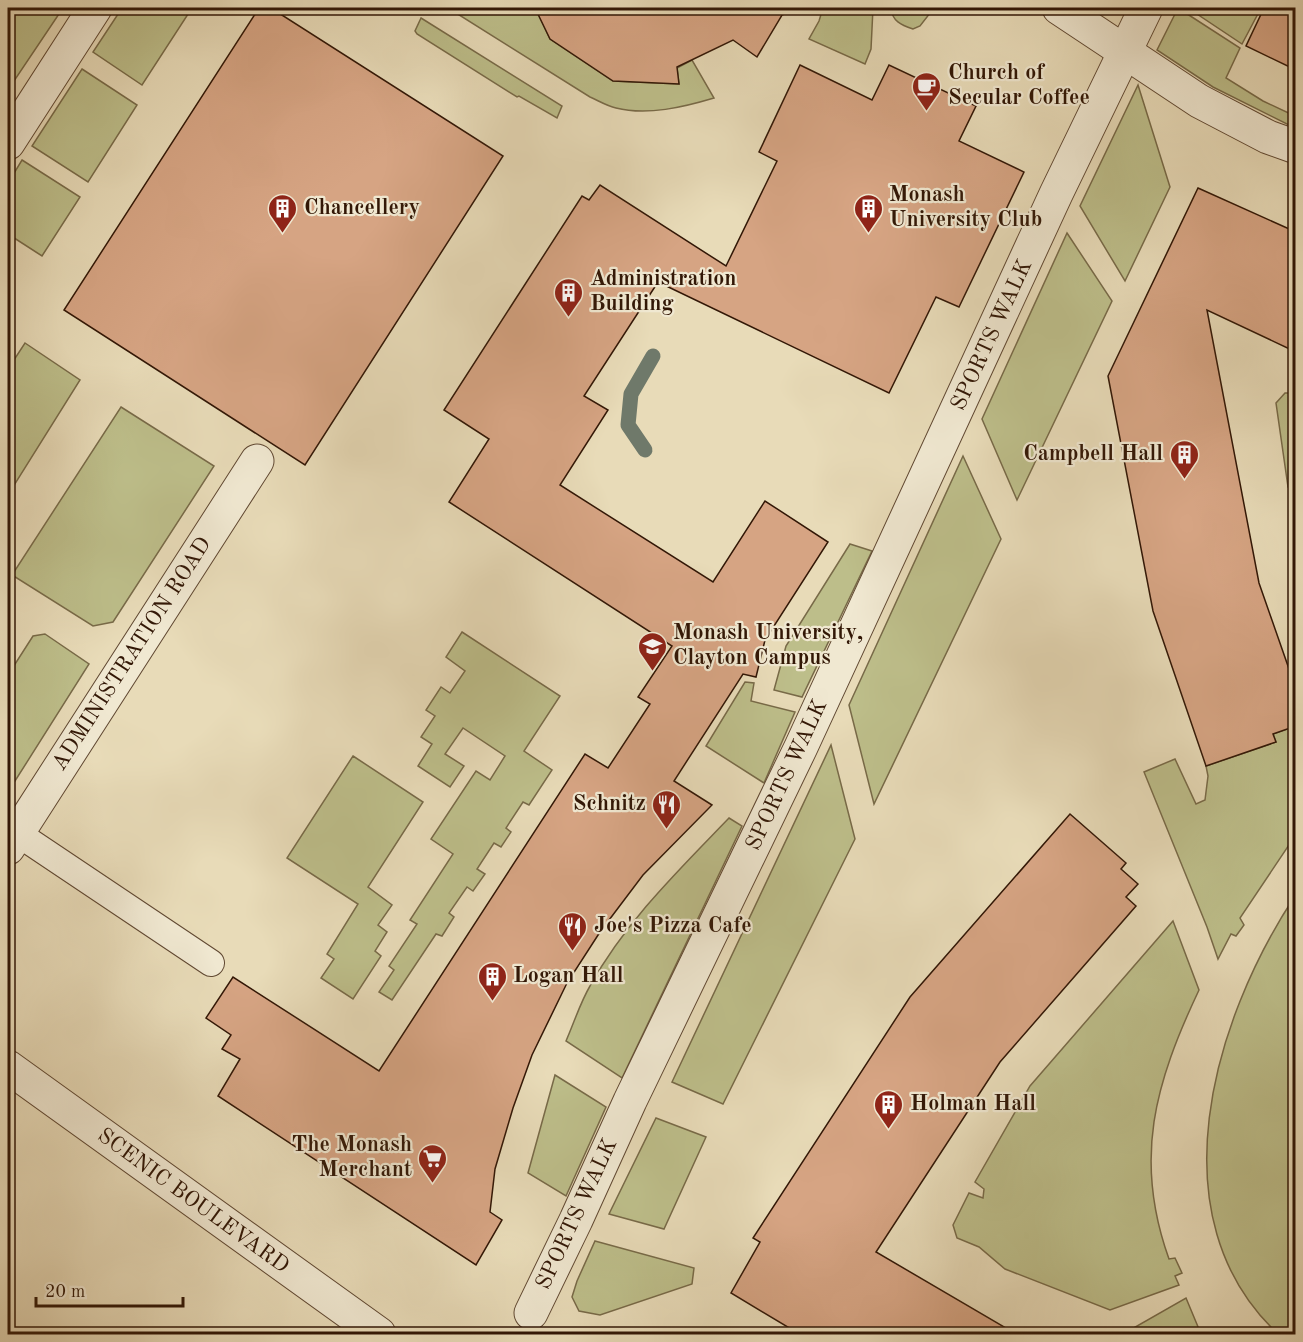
<svg xmlns="http://www.w3.org/2000/svg" width="1303" height="1342" font-family="'Old Standard TT',serif">
  <rect width="100%" height="100%" fill="#e8dbb8"/>
  <filter id="stains"><feTurbulence type="fractalNoise" baseFrequency=".00333" numOctaves="4"/><feColorMatrix values="0 0 0 0 .2 0 0 0 0 .09 0 0 0 0 .02 0 0 0 .5 -.17"/></filter>
  <radialGradient id="worn" r=".72"><stop offset=".6" stop-color="#630" stop-opacity="0"/><stop offset="1" stop-color="#630" stop-opacity=".3"/></radialGradient>
  <g fill="#bdbe8a" stroke="#786a48" stroke-width="1.5">
    <polygon points="8,8 63,8 14,81 8,77"/>
    <polygon points="122,8 192,8 142,85 93,52"/>
    <path d="M448 8H536L550 39 613 81 679 84 677 68 692 60 714 98C684 107 647 116 616 108 607 106 599 101 590 97Z"/>
    <polygon points="823,8 873,8 871,49 865,64 809,39 819,21"/>
    <path d="M891 8H934L920 26 913 29C901 25 892 21 891 8Z"/>
    <polygon points="1178,8 1240,48 1226,78 1263,101 1295,116 1295,128 1213,87 1157,50"/>
    <polygon points="1188,8 1261,8 1242,44"/>
    <polygon points="421,18 562,106 557,118 519,96 517,97 417,34 415,31"/>
    <polygon points="82,69 137,105 88,182 32,146"/>
    <polygon points="1138,85 1170,187 1125,281 1080,206"/>
    <polygon points="22,160 80,197 42,256 8,234 8,183"/>
    <polygon points="1067,233 1112,301 1017,500 982,419"/>
    <polygon points="25,343 80,380 8,495 8,369"/>
    <polygon points="1285,393 1296,393 1295,486 1288,487 1276,403"/>
    <polygon points="121,407 214,466 113,622 93,626 12,575"/>
    <polygon points="963,456 1001,539 874,804 849,705"/>
    <polygon points="850,544 872,551 802,697 774,690 786,646"/>
    <polygon points="462,632 560,696 524,751 552,770 529,805 523,802 506,828 511,832 501,847 494,843 477,869 485,874 473,891 467,887 449,913 454,917 442,936 436,934 392,1000 379,992 394,970 389,966 417,924 410,920 453,854 431,839 476,771 490,780 505,756 463,728 445,754 464,766 450,787 418,766 432,744 421,737 435,716 426,710 441,687 450,693 465,671 446,657"/>
    <polygon points="45,634 89,664 15,781 8,777 8,675 33,636"/>
    <polygon points="745,682 754,683 751,701 795,712 764,783 706,746"/>
    <polygon points="1295,726 1295,836 1240,918 1244,925 1236,936 1231,934 1218,959 1207,927 1144,772 1175,759 1196,804 1205,800 1208,776 1206,766 1276,742 1273,734"/>
    <polygon points="831,745 855,839 723,1104 672,1082"/>
    <polygon points="353,756 423,802 368,887 392,905 378,925 387,932 375,951 381,956 353,999 321,978 334,959 327,954 358,904 287,858"/>
    <path d="M729 818 742 826 622 1078 566 1041C574 1023 580 1003 590 986 626 921 678 871 729 818Z"/>
    <path d="M1295 896 1296 1334H1278C1154 1218 1213 1020 1295 896Z"/>
    <path d="M1173 921 1199 990C1155 1083 1133 1159 1169 1259L1175 1258 1182 1273 1175 1276 1179 1285 1110 1310 1005 1269 979 1247 957 1238 953 1225 969 1193 983 1198 984 1189 975 1182 1030 1086Z"/>
    <polygon points="555,1075 606,1107 566,1196 528,1173"/>
    <polygon points="656,1118 706,1137 664,1229 609,1214"/>
    <polygon points="595,1241 694,1268 692,1284 600,1315 579,1311 572,1297 577,1281"/>
    <polygon points="1186,1298 1201,1334 1123,1334"/>
  </g>
  <g fill="none" stroke-linecap="round" stroke-linejoin="round">
    <polyline stroke="#6f796a" stroke-width="15" points="645,450 628,425 631,394 653,356"/>
  </g>
  <g fill="#d6a483" stroke="#321706" stroke-width="1.5">
    <polygon points="259,8 271,8 503,156 305,465 64,310"/>
    <polygon points="535,8 798,8 782,15 757,57 733,40 677,67 679,84 613,81 550,39"/>
    <polygon points="1264,8 1296,8 1296,70 1246,46"/>
    <polygon points="800,65 872,100 889,65 976,106 959,141 1024,172 959,307 936,297 889,393 658,282 584,396 608,410 560,485 713,582 765,501 828,542 765,640 756,677 743,674 674,781 712,805 643,875 600,932 567,983 532,1055 513,1108 495,1169 490,1212 502,1220 476,1265 218,1096 240,1059 222,1049 231,1035 206,1018 233,977 379,1071 585,754 608,768 650,704 638,697 672,646 449,502 489,439 444,410 582,196 589,200 600,185 726,266 777,161 759,152"/>
    <polygon points="1198,188 1296,232 1296,352 1207,310 1259,583 1296,689 1296,726 1273,734 1276,742 1206,766 1153,611 1108,376"/>
    <polygon points="1070,814 1126,863 1121,869 1138,884 1126,897 1136,906 1000,1062 876,1252 1018,1335 801,1335 731,1293 760,1242 753,1238 910,997"/>
  </g>
  <g fill="none" stroke-linecap="round" stroke-linejoin="round">
    <defs>
      <polyline id="lane" points="17,833 211,963"/>
      <g id="street">
        <polyline points="1059,8 1199,101 1268,137 1296,147"/>
        <polyline points="8,143 95,8"/>
        <polyline points="8,848 257,461"/>
        <polyline points="8,1067 379,1334"/>
        <polyline points="531,1313 576,1220 630,1101 801,747 1056,194 1146,8"/>
      </g>
    </defs>
    <use href="#lane" stroke="#604832" stroke-width="28"/>
    <use href="#street" stroke="#604832" stroke-width="35"/>
    <use href="#lane" stroke="#f0e8d1" stroke-width="26"/>
    <use href="#street" stroke="#f0e8d1" stroke-width="33"/>
  </g>
  <defs>
    <symbol id="cafe-pin" viewBox="-11 -11 22 30"><path d="M0 17L-7.5 6A9.5 9.5 0 1 1 7.5 6Z" fill="#8f2418" stroke="#f0e8d1"/><path d="M-5.5-4.5H6V0H3Q3 3.5 0 3.5H-2.5Q-5.5 3.5-5.5 0ZM3-3.2v2h1.7v-2ZM-6 4.5H4V6H-6Z" fill="#fff"/></symbol>
    <symbol id="building-pin" viewBox="-11 -11 22 30"><path d="M0 17L-7.5 6A9.5 9.5 0 1 1 7.5 6Z" fill="#8f2418" stroke="#f0e8d1"/><path d="M-4-6H4V6H1V3H-1V6H-4ZM-2.5-4.3h1.7v1.8h-1.7ZM.8-4.3h1.7v1.8H.8ZM-2.5-1h1.7V.8h-1.7ZM.8-1h1.7V.8H.8Z" fill="#fff"/></symbol>
    <symbol id="university-pin" viewBox="-11 -11 22 30"><path d="M0 17L-7.5 6A9.5 9.5 0 1 1 7.5 6Z" fill="#8f2418" stroke="#f0e8d1"/><path d="M0-5L7-2L0 1L-7-2ZM-4 1L0 2.5L4 1V4Q0 6-4 4Z" fill="#fff"/></symbol>
    <symbol id="restaurant-pin" viewBox="-11 -11 22 30"><path d="M0 17L-7.5 6A9.5 9.5 0 1 1 7.5 6Z" fill="#8f2418" stroke="#f0e8d1"/><path d="M-5-6h1v4h1v-4h1v4h1v-4h1v5L-1.5 .5V6h-2V.5L-5-1ZM5-6V6H3V1.5H1.5Q1.5-4 5-6Z" fill="#fff"/></symbol>
    <symbol id="supermarket-pin" viewBox="-11 -11 22 30"><path d="M0 17L-7.5 6A9.5 9.5 0 1 1 7.5 6Z" fill="#8f2418" stroke="#f0e8d1"/><path d="M-6-5.5h2.5l.6 2H6L4.5 2H-2.5L-4.4-4H-6ZM-1.5 3.2a1.3 1.3 0 1 0 .1 0ZM3 3.2a1.3 1.3 0 1 0 .1 0Z" fill="#fff"/></symbol>
  </defs>
  <g fill-rule="evenodd">
    <use href="#cafe-pin" x="910" y="70" width="33" height="45"/>
    <use href="#building-pin" x="266" y="192" width="33" height="45"/>
    <use href="#building-pin" x="852" y="192" width="33" height="45"/>
    <use href="#building-pin" x="552" y="276" width="33" height="45"/>
    <use href="#building-pin" x="1168" y="438" width="33" height="45"/>
    <use href="#university-pin" x="636" y="630" width="33" height="45"/>
    <use href="#restaurant-pin" x="650" y="788" width="33" height="45"/>
    <use href="#restaurant-pin" x="556" y="910" width="33" height="45"/>
    <use href="#building-pin" x="476" y="960" width="33" height="45"/>
    <use href="#building-pin" x="872" y="1088" width="33" height="45"/>
    <use href="#supermarket-pin" x="416" y="1142" width="33" height="45"/>
  </g>
  <g text-anchor="middle" dominant-baseline="central" stroke-width="4.5" stroke-linejoin="round" paint-order="stroke">
    <g font-size="22" font-weight="bold" fill="#321706" stroke="#f0e8d1" text-anchor="start">
      <text x="948" y="73">Church of<tspan x="948" dy="25">Secular Coffee</tspan></text>
      <text x="889" y="195">Monash<tspan x="889" dy="25">University Club</tspan></text>
      <text x="304" y="208">Chancellery</text>
      <text x="590" y="279">Administration<tspan x="590" dy="25">Building</tspan></text>
      <text x="1163" y="454" text-anchor="end">Campbell Hall</text>
      <text x="673" y="633">Monash University,<tspan x="673" dy="25">Clayton Campus</tspan></text>
      <text x="646" y="804" text-anchor="end">Schnitz</text>
      <text x="594" y="926">Joe's Pizza Cafe</text>
      <text x="513" y="976">Logan Hall</text>
      <text x="910" y="1104">Holman Hall</text>
      <text x="412" y="1145" text-anchor="end">The Monash<tspan x="412" dy="25">Merchant</tspan></text>
    </g>
    <g font-size="22" fill="#321706" stroke="#f0e8d1">
      <text transform="translate(992 335) rotate(-65)">SPORTS WALK</text>
      <text transform="translate(132 654) rotate(-57)">ADMINISTRATION ROAD</text>
      <text transform="translate(787 775) rotate(-65)">SPORTS WALK</text>
      <text transform="translate(193 1201) rotate(36)">SCENIC BOULEVARD</text>
      <text transform="translate(577 1214) rotate(-65)">SPORTS WALK</text>
    </g>
  </g>
  <rect width="1303" height="1342" fill="none" stroke="#e8dbb8" stroke-width="30"/>
  <rect x="9" y="9" width="1285" height="1324" fill="none" stroke="#321706" stroke-width="3"/>
  <rect x="15" y="15" width="1273" height="1312" fill="none" stroke="#321706" stroke-width="1.5"/>
  <path d="M36 1297v9h147v-9" fill="none" stroke="#321706" stroke-width="3"/>
  <text x="45" y="1297" font-size="18" fill="#321706" stroke="#f0e8d1" stroke-width="4.5" paint-order="stroke">20 m</text>
  <rect width="100%" height="100%" filter="url(#stains)"/>
  <rect width="100%" height="100%" fill="url(#worn)"/>
</svg>
